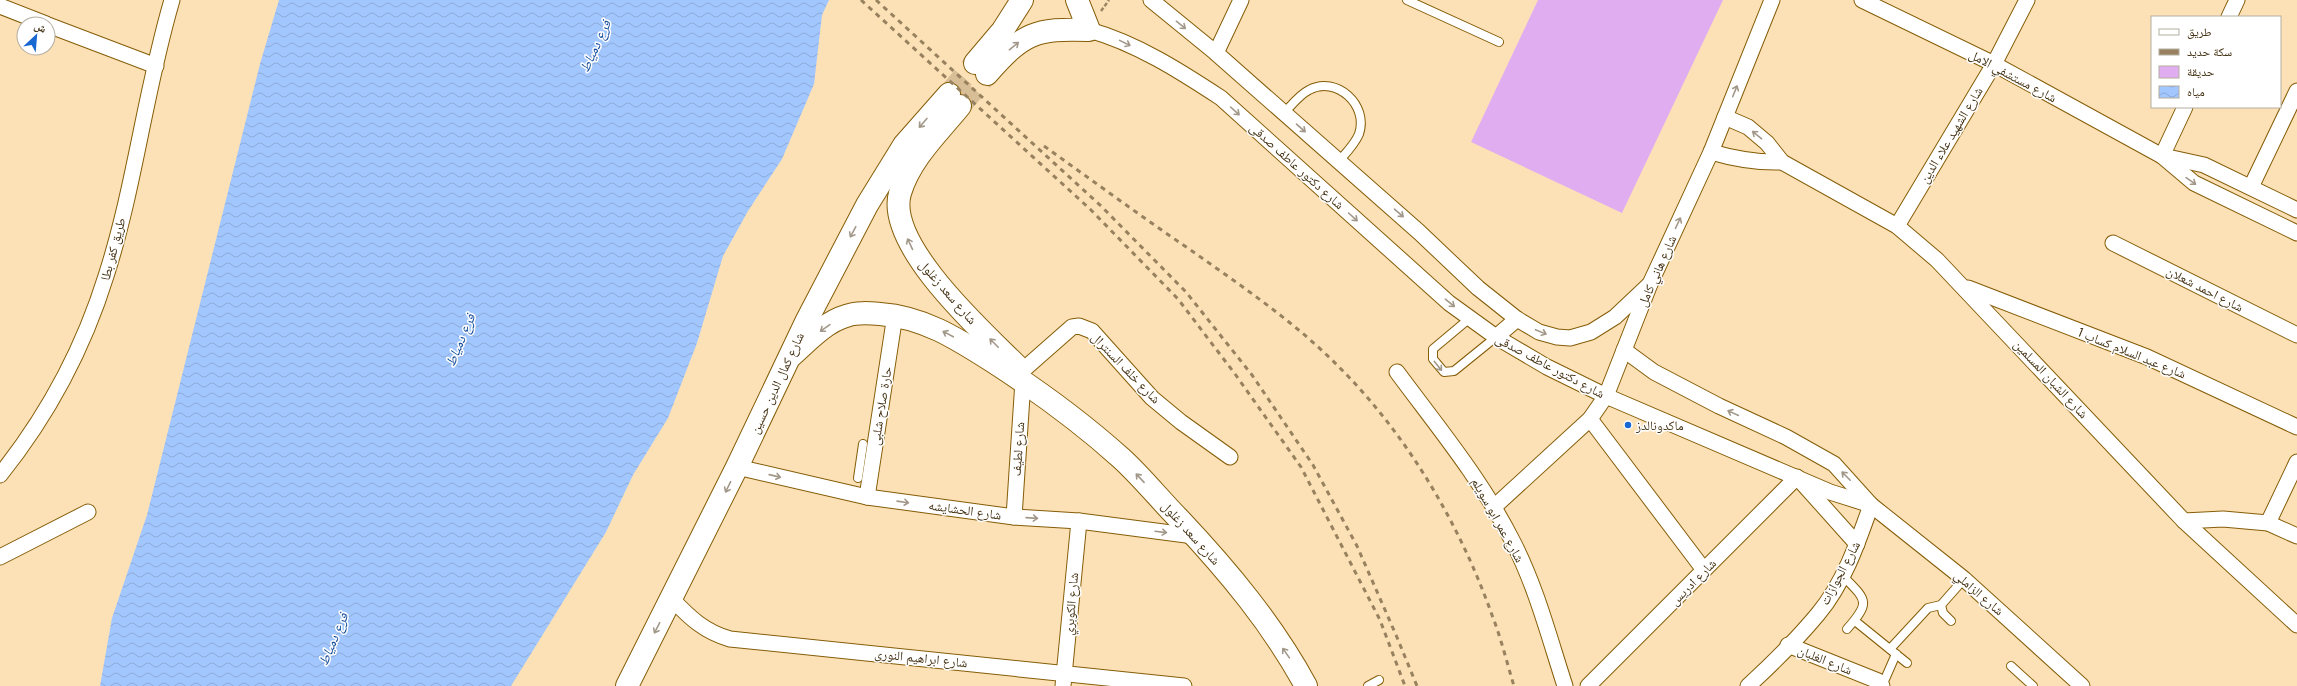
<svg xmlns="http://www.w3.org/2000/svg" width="2297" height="686" font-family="'DM Sans','Noto Naskh Arabic',sans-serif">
  <defs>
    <pattern id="water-waves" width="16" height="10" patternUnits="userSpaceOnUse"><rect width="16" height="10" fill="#a2c7fe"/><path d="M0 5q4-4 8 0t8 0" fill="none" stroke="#8dabd9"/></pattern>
  </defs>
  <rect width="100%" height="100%" fill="#fce1b7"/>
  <polygon fill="#e0aef0" points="1538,0 1723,0 1622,213 1471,142"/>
  <polygon fill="url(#water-waves)" points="279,0 829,0 822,15 814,84 782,159 748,211 723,256 697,343 668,418 633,475 606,532 511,686 100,686 112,618 147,515 260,64"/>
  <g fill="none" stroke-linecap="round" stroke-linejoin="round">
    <g stroke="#d7be96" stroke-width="22" stroke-dasharray="22 11" stroke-linecap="butt">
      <polyline points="949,94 975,63"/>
      <polyline points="960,106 987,74"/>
    </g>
    <defs>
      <g id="service">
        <polyline points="1407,0 1499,42"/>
        <path d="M1284 113C1292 105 1299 95 1309 90 1336 75 1369 105 1359 134 1355 144 1346 153 1339 161"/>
        <polyline points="1470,318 1433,349 1433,359 1444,372 1454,371 1496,337"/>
        <polyline points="858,478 863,444"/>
        <path d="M1842 575C1866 600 1872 601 1847 629"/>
        <polyline points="1855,621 1907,663"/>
        <polyline points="1951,621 1943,613 1941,605 1964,579"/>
        <polyline points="1890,649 1928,608 1941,605"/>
        <polyline points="2011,666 2033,686"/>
        <polyline points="1368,686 1379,680"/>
        <polyline points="1882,686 1896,654"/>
      </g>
      <g id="minor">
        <polyline points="1151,0 1216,53 1419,232 1478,288 1517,319 1539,332 1557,337 1570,338 1591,332 1615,317 1650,284"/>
        <polyline points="1862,0 1994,64 2162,156 2194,183 2297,233"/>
        <polyline points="0,6 46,24"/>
        <polyline points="2229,17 2237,0"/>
        <polyline points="48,25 156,66"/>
        <path d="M1089 30C1136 43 1180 71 1221 98L1449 303 1496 337 1547 367 1606 396 1830 492 1871 505"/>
        <polyline points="1216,53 1241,0"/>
        <polyline points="1725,117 1748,127 1767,143 1782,162 1897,226 1937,260 2184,521 2297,625"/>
        <path d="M1711 152C1735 159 1756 163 1782 162"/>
        <polyline points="2162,156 2185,107"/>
        <polyline points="2163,156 2204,165 2297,210"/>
        <polyline points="2251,187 2297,91"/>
        <polyline points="1897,226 1994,64 2027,0"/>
        <polyline points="2113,243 2297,335"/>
        <polyline points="1968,288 2147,357 2297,427"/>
        <polyline points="1496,337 1517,319"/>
        <polyline points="1624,350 1654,372 1719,406 1786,437 1834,464 1871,505 1964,579 2082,686"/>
        <polyline points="1022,371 1072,327 1079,326 1092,331 1152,398 1181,422 1230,457"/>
        <path d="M1397 372C1437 426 1481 479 1512 540 1536 586 1549 637 1565 686"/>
        <polyline points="1590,419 1704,570"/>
        <polyline points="737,467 867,497 1014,517 1079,521 1194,536"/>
        <path d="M0 475C48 415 83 350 106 276 135 186 145 91 172 0"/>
        <polyline points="867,497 895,315"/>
        <polyline points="1494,507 1590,419 1606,396 1650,284 1711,152 1772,0"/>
        <polyline points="1014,517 1023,381"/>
        <polyline points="2184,521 2223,519 2268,523 2297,536"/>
        <polyline points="2268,523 2297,462"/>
        <polyline points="0,557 88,512"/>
        <path d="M672 599C690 618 705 632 730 639L1184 686"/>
        <polyline points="1788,645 1878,681 1882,686"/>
        <polyline points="1063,686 1079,521"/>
        <polyline points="1588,686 1797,477 1857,544"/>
        <path d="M1748 686C1771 665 1798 638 1818 614 1844 583 1858 542 1871 505"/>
      </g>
      <g id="secondary">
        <polyline points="975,63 1003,30 1022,0"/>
        <path d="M987 74C1023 33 1035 28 1089 30L1077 0"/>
        <path d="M960 106C938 133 910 159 900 193 885 245 984 333 1018 367"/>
        <path d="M791 356C807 342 825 322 846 316 856 312 869 313 880 314 923 317 956 338 992 361 1037 390 1081 422 1121 458 1142 477 1160 500 1180 520 1228 571 1273 625 1306 686"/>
        <polyline points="627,686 737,467 807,320 867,205 904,145 949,94"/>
      </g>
    </defs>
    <use href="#service" stroke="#855d07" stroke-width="10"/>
    <use href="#minor" stroke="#855d07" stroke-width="17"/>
    <use href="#secondary" stroke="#855d07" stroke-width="24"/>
    <polyline stroke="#9d8763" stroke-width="2.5" stroke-dasharray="4 2" stroke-linecap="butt" points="1101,11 1109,0"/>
    <use href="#service" stroke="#fff" stroke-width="8"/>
    <use href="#minor" stroke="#fff" stroke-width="15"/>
    <use href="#secondary" stroke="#fff" stroke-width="22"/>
    <g stroke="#97815e" stroke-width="3" stroke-dasharray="5 5" stroke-linecap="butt">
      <polyline points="861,0 1090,209 1178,299 1235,374 1301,467 1380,620 1405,686"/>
      <polyline points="876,0 1101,206 1186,292 1252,375 1313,465 1357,546 1396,635 1417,686"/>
      <path d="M1044 146C1093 181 1142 217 1192 251 1243 287 1296 323 1340 368 1408 436 1460 525 1492 615 1501 638 1507 663 1514 686"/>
    </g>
  </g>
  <defs><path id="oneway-shaft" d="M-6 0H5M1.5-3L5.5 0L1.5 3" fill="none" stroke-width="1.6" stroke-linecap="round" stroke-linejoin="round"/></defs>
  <g stroke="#a2988a">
    <use href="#oneway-shaft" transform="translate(1181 25) rotate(39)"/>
    <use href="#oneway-shaft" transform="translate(1125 43) rotate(26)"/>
    <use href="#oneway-shaft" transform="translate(1014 46) rotate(-39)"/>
    <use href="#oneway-shaft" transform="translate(1735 91) rotate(-68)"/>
    <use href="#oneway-shaft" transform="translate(1235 111) rotate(42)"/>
    <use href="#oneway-shaft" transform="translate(923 123) rotate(131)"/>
    <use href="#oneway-shaft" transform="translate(1301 128) rotate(41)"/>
    <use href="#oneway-shaft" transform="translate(1757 135) rotate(-141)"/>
    <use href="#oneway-shaft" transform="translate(2191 181) rotate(35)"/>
    <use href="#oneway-shaft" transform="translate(1399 213) rotate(41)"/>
    <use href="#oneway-shaft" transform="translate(1353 217) rotate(42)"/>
    <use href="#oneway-shaft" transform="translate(1678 223) rotate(-65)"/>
    <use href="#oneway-shaft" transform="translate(853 232) rotate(118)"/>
    <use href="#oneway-shaft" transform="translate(910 244) rotate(-115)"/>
    <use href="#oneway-shaft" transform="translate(1450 303) rotate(39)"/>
    <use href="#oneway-shaft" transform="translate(825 328) rotate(145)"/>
    <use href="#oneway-shaft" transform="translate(1541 332) rotate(22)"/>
    <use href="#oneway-shaft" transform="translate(948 334) rotate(-152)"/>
    <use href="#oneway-shaft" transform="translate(994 343) rotate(-135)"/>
    <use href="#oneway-shaft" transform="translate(1438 366) rotate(51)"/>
    <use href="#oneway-shaft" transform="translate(1733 413) rotate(-155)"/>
    <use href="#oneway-shaft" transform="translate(775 476) rotate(13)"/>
    <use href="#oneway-shaft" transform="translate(1846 476) rotate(-135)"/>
    <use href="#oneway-shaft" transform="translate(1140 478) rotate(-133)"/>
    <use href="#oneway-shaft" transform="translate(728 487) rotate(116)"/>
    <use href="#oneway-shaft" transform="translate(903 502) rotate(8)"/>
    <use href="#oneway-shaft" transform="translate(1032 518) rotate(4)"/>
    <use href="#oneway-shaft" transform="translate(1161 532) rotate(7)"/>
    <use href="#oneway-shaft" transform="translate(657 628) rotate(117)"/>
    <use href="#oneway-shaft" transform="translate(1286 653) rotate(-125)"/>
  </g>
  <circle fill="#1967d1" stroke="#fff" stroke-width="1.5" cx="1628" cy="425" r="4"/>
  <g text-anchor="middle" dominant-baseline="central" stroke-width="3" stroke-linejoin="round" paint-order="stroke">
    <g font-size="13" fill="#443214" stroke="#fff">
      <text transform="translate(2013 76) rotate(28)">شارع مستشفي الامل</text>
      <text transform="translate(1951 135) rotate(-59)">شارع الشهيد علاء الدين</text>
      <text transform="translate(1297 166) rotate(42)">شارع دكتور عاطف صدقى</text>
      <text transform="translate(113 249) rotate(-75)">طريق كفر بطا</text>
      <text transform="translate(1657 271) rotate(-66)">شارع هاني كامل</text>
      <text transform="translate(2205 289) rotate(27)">شارع احمد شعلان</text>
      <text transform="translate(948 292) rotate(49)">شارع سعد زغلول</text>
      <text transform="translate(2132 353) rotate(22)">شارع عبد السلام كساب 1</text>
      <text transform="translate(1550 366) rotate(28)">شارع دكتور عاطف صدقى</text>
      <text transform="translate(1126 368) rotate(46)">شارع خلف السنترال</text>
      <text transform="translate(2051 379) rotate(47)">شارع الشبان المسلمين</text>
      <text transform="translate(777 383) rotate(-65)">شارع كمال الدين حسين</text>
      <text transform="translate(881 406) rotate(-81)">حارة صلاح شلبى</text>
      <text transform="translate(1018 449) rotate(-86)">شارع لطيف</text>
      <text transform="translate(965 510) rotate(8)">شارع الحشايشه</text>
      <text transform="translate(1498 520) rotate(61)">شارع عمر ابو سويلم</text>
      <text transform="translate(1191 533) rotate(48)">شارع سعد زغلول</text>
      <text transform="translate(1840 573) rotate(-62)">شارع الجوازات</text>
      <text transform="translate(1693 582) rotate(-45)">شارع ادريس</text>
      <text transform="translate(1979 593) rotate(41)">شارع الزاملي</text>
      <text transform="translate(1071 604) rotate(-85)">شارع الكوبري</text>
      <text transform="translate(921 658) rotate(6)">شارع ابراهيم النورى</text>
      <text transform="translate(1825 660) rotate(22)">شارع الغلبان</text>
    </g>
    <g font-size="13" fill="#443214" stroke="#fff" text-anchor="start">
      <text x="1636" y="425">ماكدونالدز</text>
    </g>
    <g font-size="14" font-style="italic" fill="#154e9d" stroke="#fff">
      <text transform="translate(595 46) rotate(-65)">فرع دمياط</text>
      <text transform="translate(460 340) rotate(-67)">فرع دمياط</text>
      <text transform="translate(333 639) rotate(-67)">فرع دمياط</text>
    </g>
  </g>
  <rect x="2151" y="16" width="130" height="92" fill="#ffffff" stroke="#b4ada1"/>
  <rect x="2159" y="29" width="20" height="6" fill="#ffffff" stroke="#b4ada1"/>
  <text x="2187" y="36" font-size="12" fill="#443214">طريق</text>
  <rect x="2159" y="49" width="20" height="6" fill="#97815e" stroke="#b4ada1"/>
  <text x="2187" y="56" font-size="12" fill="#443214">سكة حديد</text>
  <rect x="2159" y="66" width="20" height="12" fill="#e0aef0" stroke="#b4ada1"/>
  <text x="2187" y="76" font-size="12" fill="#443214">حديقة</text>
  <rect x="2159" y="86" width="20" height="12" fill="url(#water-waves)" stroke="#b4ada1"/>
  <text x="2187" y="96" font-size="12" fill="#443214">مياه</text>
  <g transform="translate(36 36) rotate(26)"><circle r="19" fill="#ffffff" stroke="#b4ada1"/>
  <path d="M0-3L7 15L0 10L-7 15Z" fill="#1967d1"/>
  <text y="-6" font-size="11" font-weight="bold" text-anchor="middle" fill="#443214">ش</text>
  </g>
</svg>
